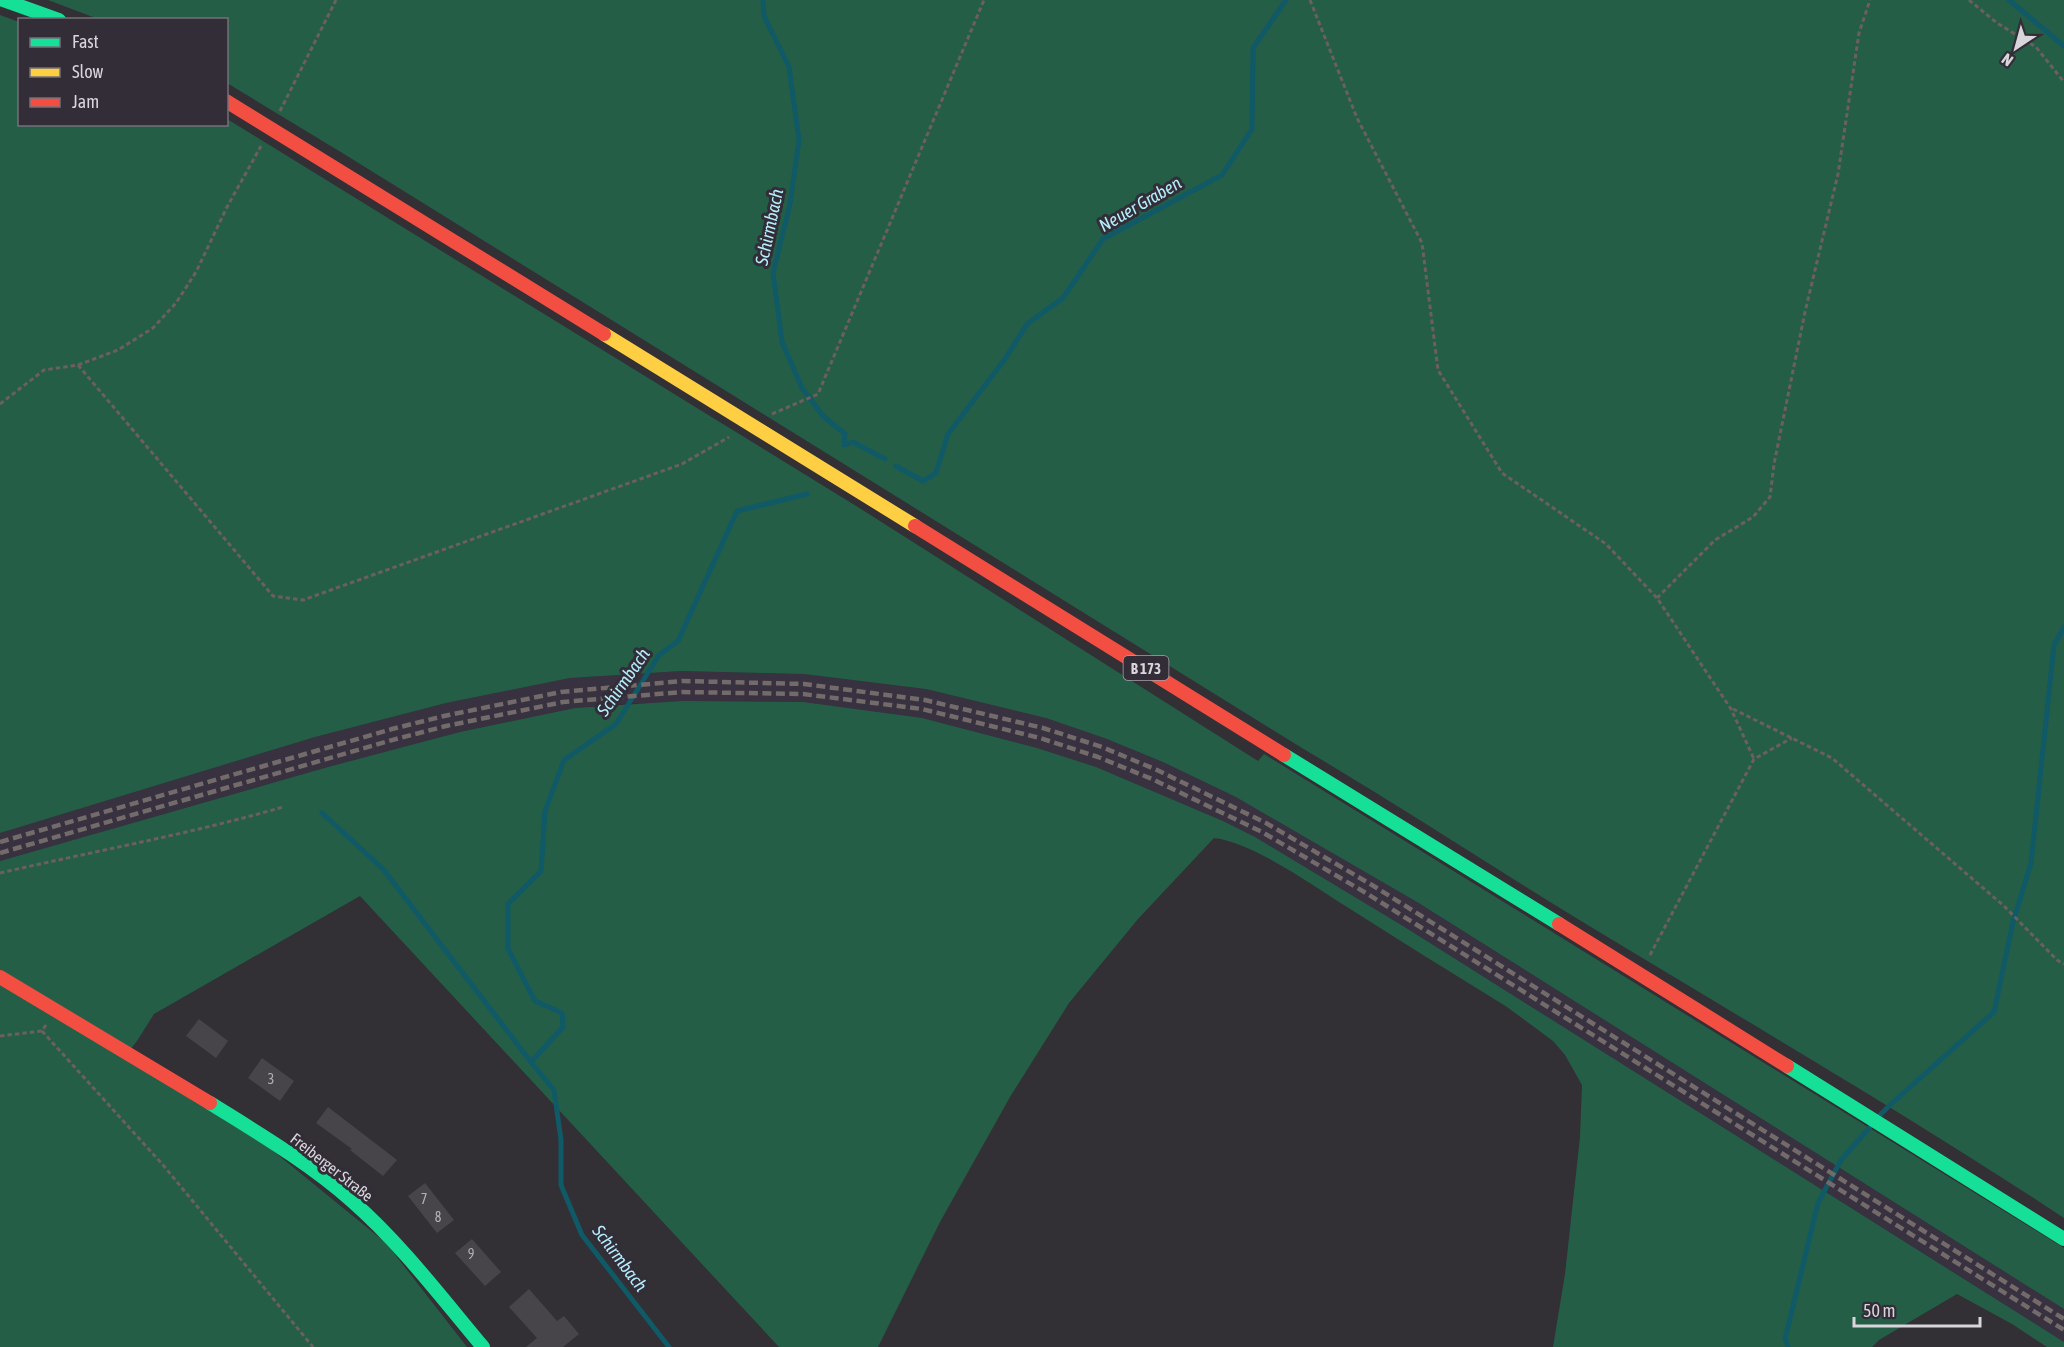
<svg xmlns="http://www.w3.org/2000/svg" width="2064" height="1347" font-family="'Asap Condensed',sans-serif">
  <rect width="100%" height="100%" fill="#322f35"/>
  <polygon fill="#38313f" points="681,671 805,674 926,689 1046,718 1107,739 1163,762 1236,796 1417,902 2064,1309 2064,1342 1403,926 1255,837 1223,821 1096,767 1037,748 922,718 628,703 575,708 460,732 328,767 0,861 0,833 315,737 446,703 570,678"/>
  <g fill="#255e47">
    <path d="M48 0H2064V1218C1908 1115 1746 1021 1586 924 1491 866 1398 805 1302 748L344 154 227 83 226 20 98 19Z"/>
    <polygon points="0,15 19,22 20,124 226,124 227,119 861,509 1258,761 1264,754 2064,1248 2064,1309 1417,902 1236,797 1163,762 1107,739 1046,718 926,689 804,674 681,671 570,678 446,703 315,737 0,833"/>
    <path d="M683 701 803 702 922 718 1037 748 1096 767 1223 821 1255 837 1403 926 2064 1342V1347H2047L2012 1324 1957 1294 1879 1340 1872 1347H1553L1565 1274 1580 1137 1582 1085 1565 1055 1553 1041 1507 1007C1454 974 1400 941 1347 907 1312 885 1254 843 1214 838L1138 919 1069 1003 1010 1097 940 1222 878 1347H779L360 896 154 1014 137 1041 125 1056 272 1150 386 1243 467 1347H0V861L328 767 460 732 575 708Z"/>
  </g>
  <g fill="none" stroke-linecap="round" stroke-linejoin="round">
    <g stroke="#105966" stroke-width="5">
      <polyline points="763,0 764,16 789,67 799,140 790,204 773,273 782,342 802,388 823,416 845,434 844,445 853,442 885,459"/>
      <polyline points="2009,0 2064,46"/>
      <polyline points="896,466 923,481 936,473 948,434 1005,359 1027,324 1063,298 1103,239 1222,175 1252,129 1253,48 1286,0"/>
      <polyline points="322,813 383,869 531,1062"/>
      <polyline points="1880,1115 1890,1105 1994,1012 2013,922 2031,863 2054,645 2064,627"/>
      <polyline points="669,1347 582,1235 561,1185 561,1140 554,1090 531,1062 563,1027 562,1013 535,1001 508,949 508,904 541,871 545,811 564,760 616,724 659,655 678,641 737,511 807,494"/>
      <polyline points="1788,1347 1785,1339 1818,1203 1841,1160 1870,1127"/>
    </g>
  </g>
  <g fill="#474549">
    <polygon points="199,1019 228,1041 216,1058 186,1036"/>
    <polygon points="262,1058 294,1081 280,1101 248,1078"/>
    <polygon points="328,1107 397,1160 383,1176 350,1150 352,1149 316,1123"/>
    <polygon points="425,1183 454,1220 437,1233 408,1196"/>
    <polygon points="472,1239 501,1272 485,1286 455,1253"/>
    <polygon points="529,1289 557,1321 564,1316 579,1334 563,1347 526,1347 537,1338 509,1307"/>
  </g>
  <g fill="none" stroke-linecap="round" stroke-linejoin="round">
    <g stroke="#6c5f60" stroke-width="3" stroke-dasharray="4.5 3" stroke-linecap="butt">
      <polyline points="1310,0 1357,118 1422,243 1438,370 1502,473 1606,544 1657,598 1731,709 1754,759"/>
      <polyline points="1969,0 1997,23 2036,47 2064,82"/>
      <polyline points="280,111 336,0"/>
      <polyline points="78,365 273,596 303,600 682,464 729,437"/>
      <polyline points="0,404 44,370 78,365 118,350 153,328 176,303 196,272 227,207 261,146"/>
      <polyline points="772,414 818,394 984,0"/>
      <polyline points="1657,598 1715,540 1753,517 1770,497 1774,464 1805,312 1838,174 1859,33 1870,0"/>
      <polyline points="1733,709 1832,758 2004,906 2057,960 2064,964"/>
      <path d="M0 873C95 851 190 834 283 807"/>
      <polyline points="1650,955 1754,759 1792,738"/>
      <polyline points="42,1031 163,1165 313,1347"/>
      <polyline points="0,1036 42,1031 46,1025"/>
    </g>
    <g stroke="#16e098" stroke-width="14">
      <polyline points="3,0 59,20"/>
      <polyline points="1284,755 1559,924"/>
      <polyline points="1787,1066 2064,1239"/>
      <path d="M210 1103C258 1133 309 1163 352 1201 401 1244 441 1297 483 1347"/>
    </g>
    <polyline stroke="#ffcf43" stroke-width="14" points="604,334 915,526"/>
    <g stroke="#f24e42" stroke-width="14">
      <polyline points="226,101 604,334"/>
      <polyline points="915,526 1284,755"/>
      <polyline points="1559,924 1787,1066"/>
      <polyline points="0,977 210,1103"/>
    </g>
    <g stroke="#736a6a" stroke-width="4.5" stroke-dasharray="9 4.5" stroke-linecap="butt">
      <polyline points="0,842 392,729 444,716 561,692 682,681 804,684 925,700 1043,728 1102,747 1157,770 1266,823 1372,885 2064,1319"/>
      <polyline points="0,853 396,739 446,726 563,702 682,692 803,694 922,709 1040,738 1098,757 1152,779 1262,832 1366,893 2064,1330"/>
    </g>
  </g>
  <g text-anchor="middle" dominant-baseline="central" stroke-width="6" stroke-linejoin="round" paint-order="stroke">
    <g font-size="14" fill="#b4b1b6">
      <text x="271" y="1079">3</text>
      <text x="424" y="1199">7</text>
      <text x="438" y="1217">8</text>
      <text x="471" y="1254">9</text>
    </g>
    <rect fill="#322d37" stroke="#a6a3aa" stroke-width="1.5" x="1123.5" y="656" width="45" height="24" rx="4.5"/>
    <g font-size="15" font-weight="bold" fill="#d8d5db">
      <text x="1146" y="668">B 173</text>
    </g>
    <g font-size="16" fill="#d8d5db" stroke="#322d37">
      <text transform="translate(332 1167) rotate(38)">Freiberger Straße</text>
    </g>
    <g font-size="18" font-style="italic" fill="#b4edfb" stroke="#322d37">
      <text transform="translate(1140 204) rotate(-30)">Neuer Graben</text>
      <text transform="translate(769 227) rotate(-78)">Schirmbach</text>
      <text transform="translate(623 682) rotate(-55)">Schirmbach</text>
      <text transform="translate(620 1258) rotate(53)">Schirmbach</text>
    </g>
  </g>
  <rect x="18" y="18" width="210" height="108" fill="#322d37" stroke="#747079" stroke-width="1.5"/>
  <rect x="30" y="38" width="30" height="9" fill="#16e098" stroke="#747079" stroke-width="1.5"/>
  <text x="72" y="48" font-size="18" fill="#d8d5db">Fast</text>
  <rect x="30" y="68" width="30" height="9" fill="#ffcf43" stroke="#747079" stroke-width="1.5"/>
  <text x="72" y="78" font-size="18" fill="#d8d5db">Slow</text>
  <rect x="30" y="98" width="30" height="9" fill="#f24e42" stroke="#747079" stroke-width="1.5"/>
  <text x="72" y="108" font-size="18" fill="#d8d5db">Jam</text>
  <g transform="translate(2016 48) rotate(216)" stroke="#322d37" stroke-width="4.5" paint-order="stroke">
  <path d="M0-4.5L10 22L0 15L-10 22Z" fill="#d8d5db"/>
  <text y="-9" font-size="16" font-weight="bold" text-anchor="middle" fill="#d8d5db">N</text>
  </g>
  <path d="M1854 1317v9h126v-9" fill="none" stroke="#d8d5db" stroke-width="3"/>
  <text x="1863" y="1317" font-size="18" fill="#d8d5db" stroke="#322d37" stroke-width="4.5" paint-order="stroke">50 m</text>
</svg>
